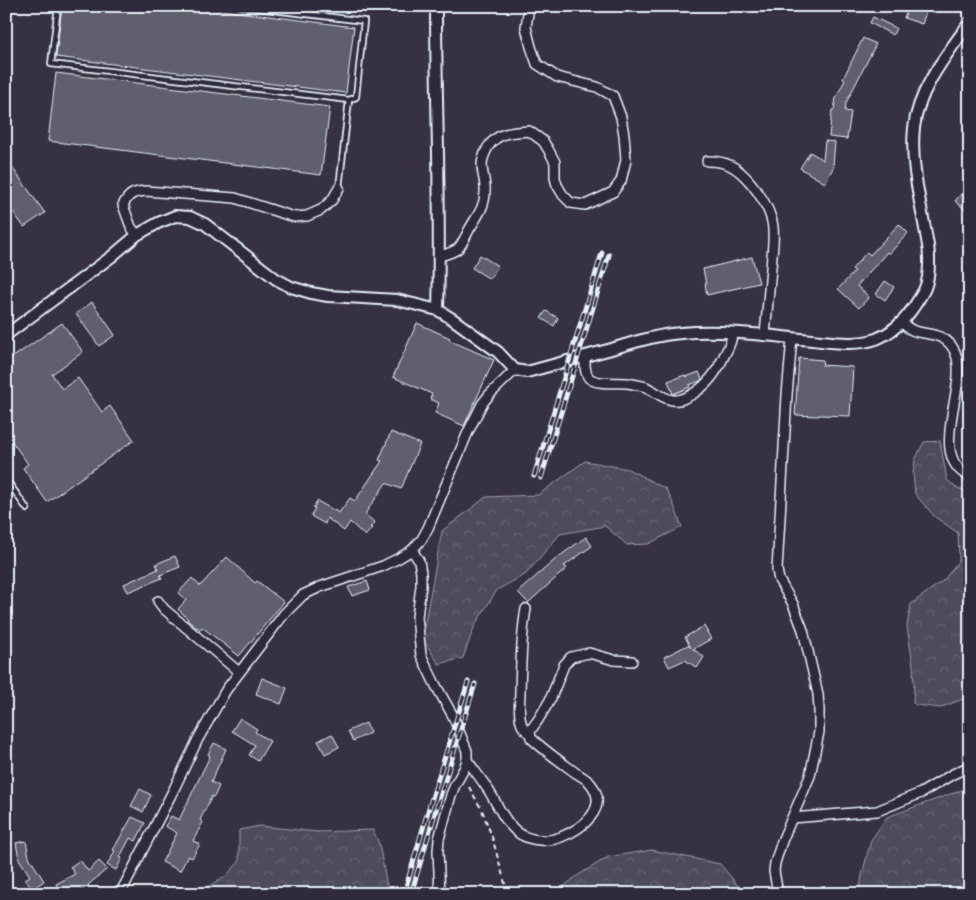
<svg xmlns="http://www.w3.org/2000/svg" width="976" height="900" font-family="Itim,sans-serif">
  <defs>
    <pattern id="forest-crowns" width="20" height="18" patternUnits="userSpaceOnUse" patternTransform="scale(1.25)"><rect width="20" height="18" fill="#4d4b5c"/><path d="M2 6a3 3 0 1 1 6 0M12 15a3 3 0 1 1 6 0" fill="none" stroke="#676574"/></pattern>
  </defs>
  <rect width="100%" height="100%" fill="#363244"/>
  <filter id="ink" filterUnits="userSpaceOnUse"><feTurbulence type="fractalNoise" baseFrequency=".02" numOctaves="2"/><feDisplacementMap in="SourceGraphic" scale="10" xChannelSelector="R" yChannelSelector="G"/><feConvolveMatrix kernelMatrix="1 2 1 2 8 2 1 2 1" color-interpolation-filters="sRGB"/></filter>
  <g filter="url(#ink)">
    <g fill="url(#forest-crowns)" stroke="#9a9eaa">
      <polygon points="940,441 947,480 957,488 970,493 970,696 940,708 916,705 913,703 914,684 913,665 907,626 911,604 944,580 959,560 958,533 935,517 915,494 913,473 915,460 924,442"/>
      <polygon points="585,461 628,469 666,489 673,503 682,527 648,544 627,545 605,526 560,534 526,574 497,590 475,625 463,658 439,664 422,638 442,531 486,497 538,495"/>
      <polygon points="970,787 970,894 859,894 862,875 871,840 887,817"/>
      <polygon points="260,826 317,832 373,830 379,844 387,886 384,894 195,894 226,876 239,862 239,830"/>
      <polygon points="652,850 720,864 745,894 554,894 577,876 608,857"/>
    </g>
    <g fill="#605e6e" stroke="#e8f1f8">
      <polygon points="62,6 190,6 354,27 346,93 56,57"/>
      <polygon points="913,6 928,6 922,24 904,18 907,10 911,12"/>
      <polygon points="873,17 896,28 893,35 870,23"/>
      <polygon points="863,38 876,44 846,103 845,111 851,112 847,139 829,137 832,110 834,110 836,98 845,80 843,79"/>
      <polygon points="56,73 330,107 321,175 48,141"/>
      <polygon points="825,141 835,142 833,165 834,166 825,183 800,168 810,152 823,160"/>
      <polygon points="6,159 45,213 24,227 6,202"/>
      <polygon points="961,194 970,202 970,214 955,201"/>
      <polygon points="899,224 908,233 889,254 887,252 857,286 869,297 859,308 838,289 855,271 852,269 867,252 870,255"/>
      <polygon points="480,255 498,266 490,279 472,268"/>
      <polygon points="752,257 759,283 707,295 705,284 706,284 703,269"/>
      <polygon points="885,281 894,287 885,300 876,294"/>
      <polygon points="92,302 115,335 99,346 76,314"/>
      <polygon points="546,311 558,318 554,326 541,318"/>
      <polygon points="62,323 83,352 52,374 62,389 78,378 102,412 110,406 134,440 47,502 23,468 28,464 6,433 6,362"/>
      <polygon points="417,323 450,338 449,340 494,360 464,426 435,413 439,403 430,399 432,394 393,377"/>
      <polygon points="799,358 823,360 822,365 853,367 850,416 819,415 819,416 795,415"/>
      <polygon points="699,372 702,379 700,381 689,385 690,387 673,394 668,381 685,375 686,377"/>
      <polygon points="391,432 420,444 401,489 386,483 365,514 375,523 370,527 372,528 365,536 350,522 344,531 327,518 325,524 311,516 315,508 313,508 317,501 339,513 350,498 355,501 382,461 379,460"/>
      <polygon points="586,537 592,546 564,566 567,568 528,603 518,592 557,558"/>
      <polygon points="175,556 180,567 160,575 162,578 128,592 124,584 158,569 156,564"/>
      <polygon points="227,557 255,583 257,581 284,602 239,656 202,627 200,630 197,627 197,628 187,620 188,619 178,609 186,600 178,593 192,578 200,586"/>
      <polygon points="367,581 370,590 352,596 348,587"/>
      <polygon points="704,626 711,639 693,649 704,657 697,668 685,660 669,667 664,657 688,645 691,648 685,637"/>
      <polygon points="262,678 287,688 281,704 256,694"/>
      <polygon points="240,718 257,729 255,732 270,741 258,761 249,755 255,745 232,731"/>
      <polygon points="366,723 370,733 353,741 348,731"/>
      <polygon points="332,734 339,747 325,754 318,741"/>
      <polygon points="214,743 226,749 211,782 219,786 214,797 212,796 200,820 203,822 193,841 200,844 192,858 188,856 180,871 162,862 177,833 165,826 171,816 179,820 210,756 208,754"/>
      <polygon points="140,789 151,795 143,812 131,806"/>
      <polygon points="132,817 145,823 136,841 130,838 120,857 122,858 116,870 107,865 115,851 113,850"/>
      <polygon points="26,841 29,857 44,881 32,889 25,879 30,876 19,859 16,843"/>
      <polygon points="80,860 88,871 99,861 107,869 88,885 89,886 73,894 61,894 56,884 75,874 70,867"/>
    </g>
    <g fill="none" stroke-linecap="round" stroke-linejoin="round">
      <defs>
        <g id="service">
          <polyline points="58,6 51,64 349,100 356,97 364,21 241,6"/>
          <polyline points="339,188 349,100"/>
          <polyline points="6,479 27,509"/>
        </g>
        <g id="minor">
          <path d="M707 161C727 161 737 167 750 182 759 193 767 204 771 218 775 229 773 243 772 256 770 282 767 309 765 336"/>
          <path d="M137 235 131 227 123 205C129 194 133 192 146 191L235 198 294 217 307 216 321 210 332 200 339 188"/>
          <path d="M440 256C461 250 459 249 469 230 476 217 485 208 485 192 486 183 482 174 482 165 482 158 485 153 488 147 498 132 512 132 529 131L543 141 548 149 555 162V178L557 185 563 195 571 203 585 205 613 192 621 181 626 160 624 135 621 117 613 96 597 87 557 77 537 64 531 47 526 27 529 6"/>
          <path d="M902 321C913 341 943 325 955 352 970 386 925 456 970 477"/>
          <path d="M585 356C585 363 584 372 589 378 597 385 616 382 627 383 633 384 640 385 646 387 655 391 663 399 673 400 681 401 685 398 691 395 708 385 717 372 725 354 729 347 732 341 732 333"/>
          <polyline points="412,550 419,561 421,573 421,586 417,617 421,655 435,684 453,716 467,751 467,760 464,769 455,785 451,795 439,839 438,851 440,894"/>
          <polyline points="158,601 164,609 239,672"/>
          <path d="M526 609C521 636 521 664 520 691 520 701 518 712 521 722 522 728 526 730 530 734"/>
          <path d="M467 760C474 770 482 780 489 791 498 805 505 824 520 834 531 841 549 842 561 837 581 829 610 809 591 784 588 780 581 776 576 773 561 762 545 751 531 738L530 731 538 720 550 700 564 665 571 657 589 653 614 660 632 661"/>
          <polyline points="792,818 877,811 921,793 953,774 970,766"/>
          <polyline points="120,894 174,789 198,739 226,690 284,614 303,595 320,587 383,566 399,558 412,550 422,539 428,528 468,432 482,404 489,395 515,370"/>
          <polyline points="778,894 774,871 775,863 782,841 810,776 819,732 819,709 818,694 803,630 793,604 779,580 777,570 787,395 792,338"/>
        </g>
        <g id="tertiary">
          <path d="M436 6C436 107 441 209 438 310"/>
          <path d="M6 335 111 257 137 235 158 223 175 216 190 217 205 224 276 279 291 287 311 293 328 296 397 300 438 310 454 320 498 352 515 370 527 372C553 365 578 358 604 351 629 344 654 335 681 333 725 329 769 336 812 340 833 342 856 346 876 339 891 333 904 321 913 308 917 302 922 295 925 288 930 276 930 253 927 240 921 204 910 164 914 128 918 89 948 53 970 22"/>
        </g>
      </defs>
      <use href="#service" stroke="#e8f1f8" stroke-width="8"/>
      <use href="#minor" stroke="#e8f1f8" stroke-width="12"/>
      <use href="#tertiary" stroke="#e8f1f8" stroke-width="14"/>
      <polyline stroke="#e8f1f8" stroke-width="2" stroke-dasharray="5 4" stroke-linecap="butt" points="469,787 482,810 492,837 508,894"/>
      <use href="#service" stroke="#2f2a3d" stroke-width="4.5"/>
      <use href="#minor" stroke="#2f2a3d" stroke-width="9"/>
      <use href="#tertiary" stroke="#2f2a3d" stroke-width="10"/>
      <defs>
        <g id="rail">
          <polyline points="680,8 680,6"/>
          <polyline points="534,476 602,253"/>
          <polyline points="541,478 609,255"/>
          <polyline points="404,894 428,811 468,682"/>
          <polyline points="411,894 435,813 475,684"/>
        </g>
      </defs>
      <use href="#rail" stroke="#e8f1f8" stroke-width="5"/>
      <use href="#rail" stroke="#2f2a3d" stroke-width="3" stroke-dasharray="9" stroke-linecap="butt"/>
    </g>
  </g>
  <rect width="976" height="900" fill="none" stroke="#2f2a3d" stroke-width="25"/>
  <rect x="12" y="12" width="951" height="875" fill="none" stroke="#e8f1f8" stroke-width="2" filter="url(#ink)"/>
</svg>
